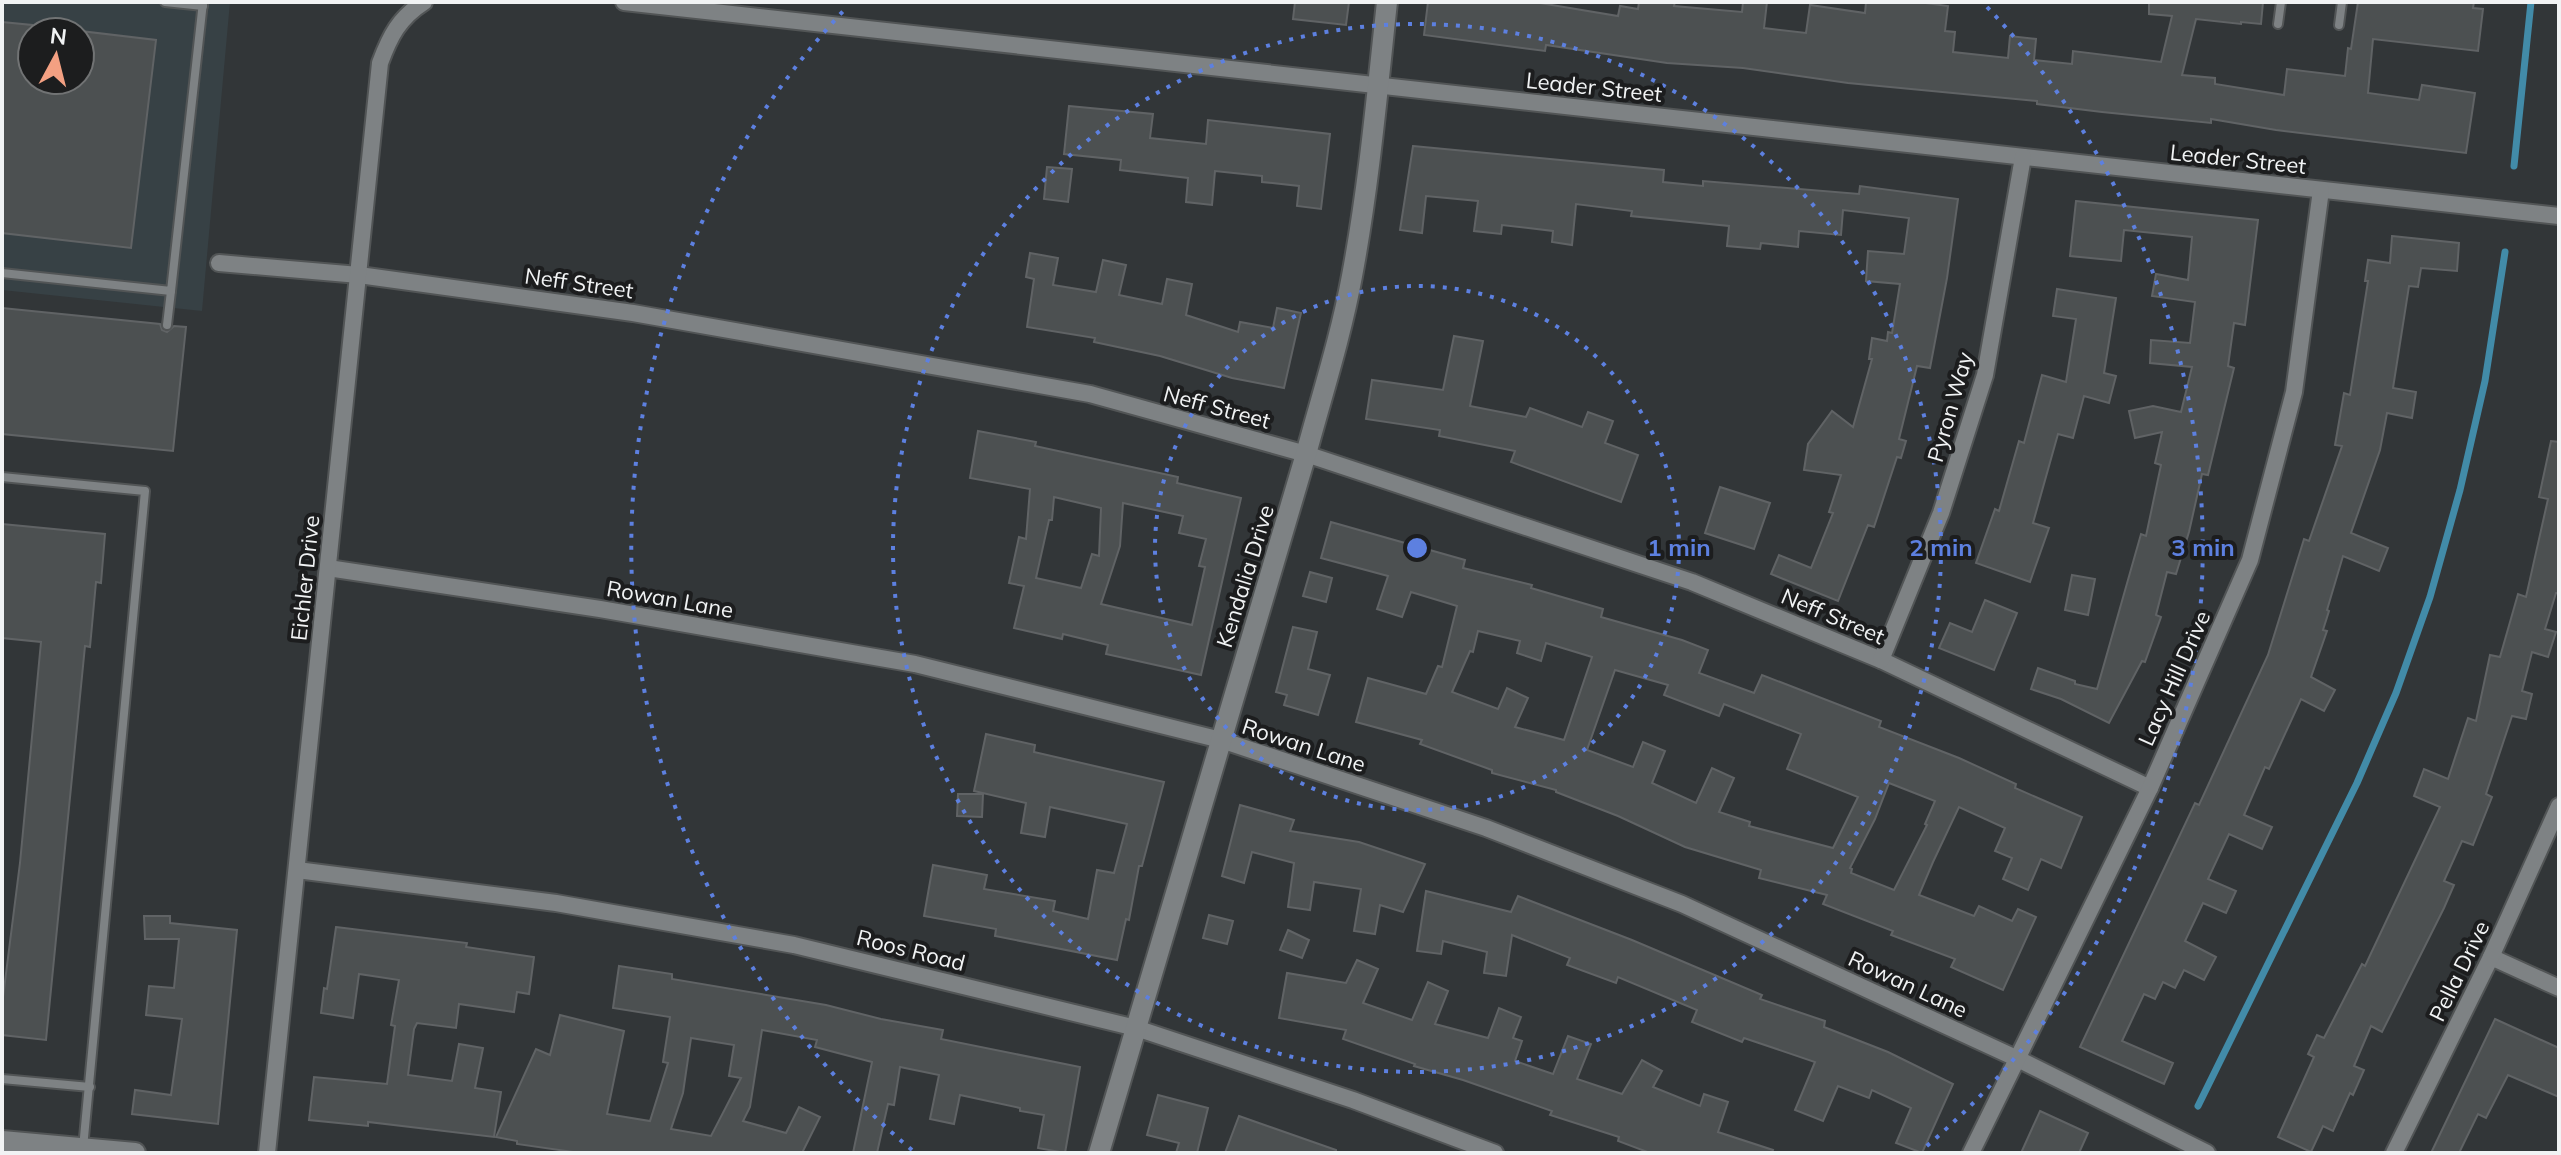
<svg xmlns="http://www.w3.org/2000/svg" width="2561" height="1155" font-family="Mulish,sans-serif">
  <rect width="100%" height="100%" fill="#323638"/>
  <path fill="#374145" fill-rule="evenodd" d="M2 2H230L202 311 2 290ZM32 32H80V80H32Z"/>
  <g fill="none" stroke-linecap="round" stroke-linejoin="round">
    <g stroke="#428ba8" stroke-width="7">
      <polyline points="2514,166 2531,2"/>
      <polyline points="2198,1106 2357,783 2396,693 2430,597 2460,490 2485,381 2505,252"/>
    </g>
  </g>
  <g fill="#4c5051" stroke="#606365" stroke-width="2" fill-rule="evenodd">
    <polygon points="1295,2 1349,2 1346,25 1293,19"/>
    <polygon points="1428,2 1534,2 1618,16 1620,6 1638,9 1639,2 1675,2 1674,6 1742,12 1743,2 1767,2 1764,28 1806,33 1810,5 1865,13 1866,2 1918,2 1948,6 1945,31 1955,32 1953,52 2008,58 2010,36 2036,39 2034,60 2072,64 2073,51 2161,62 2172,16 2149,14 2149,2 2263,2 2261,24 2241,22 2241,24 2196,19 2182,75 2215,78 2215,84 2284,95 2287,69 2345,76 2348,48 2351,49 2358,2 2474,2 2473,8 2483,9 2478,51 2373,39 2368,93 2419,100 2422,85 2475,93 2466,153 2276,130 2211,119 2211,123 2102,112 2037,104 2037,101 1848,83 1743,68 1667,63 1546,45 1545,51 1424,35"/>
    <polygon points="2,22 32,25 32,80 80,80 80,31 156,40 131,248 2,233"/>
    <polygon points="1069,106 1153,114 1150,138 1206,144 1208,120 1330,134 1321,209 1297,206 1299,186 1262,182 1262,176 1215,171 1212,205 1186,202 1188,178 1120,170 1121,160 1064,154"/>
    <polygon points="1413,146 1664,170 1663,182 1703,186 1703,181 1859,194 1860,186 1958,199 1947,278 1930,368 1917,366 1899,439 1906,441 1901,458 1897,457 1874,527 1868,525 1838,601 1771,574 1779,555 1811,568 1833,513 1829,512 1841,475 1804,470 1808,444 1832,411 1853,427 1872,359 1869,359 1872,338 1887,341 1888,332 1892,333 1900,284 1866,281 1868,251 1904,254 1909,218 1843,210 1841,235 1799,231 1798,247 1761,243 1760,249 1727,246 1729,226 1631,216 1632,211 1576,204 1572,245 1552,242 1553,231 1502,225 1501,234 1474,231 1478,201 1426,196 1422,233 1400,230"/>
    <polygon points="1047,167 1072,169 1068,202 1044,199"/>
    <polygon points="2076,201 2258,220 2245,325 2234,323 2228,366 2234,368 2208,475 2202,474 2189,532 2176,574 2167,572 2156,615 2161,617 2145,662 2142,661 2109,723 2061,699 2031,689 2038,668 2075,681 2075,684 2097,689 2141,534 2146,536 2161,465 2155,463 2162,432 2135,438 2129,411 2153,406 2181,412 2192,367 2150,363 2151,340 2190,343 2195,302 2152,296 2156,274 2188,280 2192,237 2124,230 2121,261 2070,256"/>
    <polygon points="2392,236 2459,243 2457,271 2421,268 2418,287 2409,286 2393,388 2416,392 2412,418 2387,413 2380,450 2351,533 2388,548 2379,571 2343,556 2327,610 2329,611 2323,630 2327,631 2311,677 2335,690 2324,711 2301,699 2269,769 2265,767 2244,815 2272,827 2262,849 2229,834 2208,879 2236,891 2226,913 2203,903 2185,941 2216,957 2204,980 2184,970 2175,988 2163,982 2155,999 2144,994 2122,1041 2173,1063 2164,1084 2080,1047 2195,803 2199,805 2268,655 2304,539 2309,541 2342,446 2335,445 2344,393 2350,395 2368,281 2365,281 2368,260 2390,263"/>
    <polygon points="1030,253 1058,258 1053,285 1096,292 1103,260 1126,265 1119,295 1162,304 1167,279 1192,284 1186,315 1238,332 1240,322 1273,328 1277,308 1301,313 1284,388 1232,378 1160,356 1094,342 1095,338 1027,327 1034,279 1026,277"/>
    <polygon points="2057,289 2116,298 2104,373 2116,376 2109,403 2084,396 2073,438 2058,434 2033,523 2049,528 2030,582 1976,563 1995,509 1999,511 2019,441 2024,443 2042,375 2066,382 2076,319 2053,316"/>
    <polygon points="2,308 160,324 162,330 167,332 174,326 186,327 173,451 2,434"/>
    <polygon points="1454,336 1483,341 1470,406 1526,417 1530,408 1582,427 1588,412 1613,421 1605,443 1638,455 1621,502 1511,462 1515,451 1439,436 1440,430 1366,419 1372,380 1443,390"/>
    <path d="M978 431 1036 442 1035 446 1178 477 1177 483 1241 498 1201 675 1106 654 1108 645 1063 634 1062 639 1014 628 1024 586 1009 583 1019 537 1026 539 1030 489 970 478ZM1054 497 1101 508 1099 556 1092 554 1081 588 1036 578 1049 520H1052ZM1123 503 1183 516 1179 533 1206 539 1199 566 1205 567 1192 625 1101 604 1120 546Z"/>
    <polygon points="2551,441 2559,442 2559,593 2556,593 2545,629 2556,632 2548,657 2532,652 2522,691 2532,694 2526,719 2512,716 2486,794 2492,797 2473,845 2462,841 2444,881 2454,885 2444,908 2382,1032 2371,1026 2354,1066 2364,1070 2353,1095 2350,1093 2333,1131 2323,1126 2311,1152 2278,1137 2314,1057 2308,1054 2317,1035 2324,1038 2362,964 2365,966 2440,807 2414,796 2424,769 2448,779 2468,718 2476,721 2490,655 2500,657 2518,594 2526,597 2548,499 2539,497"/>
    <polygon points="1720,487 1770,503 1754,549 1705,533"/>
    <path d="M1331 522 1465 560 1463 568 1532 585 1531 588 1603 609 1601 617 1682 640 1708 650 1699 673 1754 693 1762 675 1881 721 1879 727 1959 758 2016 784 2015 788 2082 817 2061 868 2041 859 2028 890 2003 879 2012 858 1995 851 2005 828 1959 807 1933 862 1919 895 1974 916 1979 906 2012 921 2018 909 2036 917 2003 990 1951 967 1955 959 1891 935 1893 931 1823 904 1827 895 1759 878 1761 870 1685 847 1618 816 1556 792V790L1492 773V770L1420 744 1422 740 1356 722 1368 678 1426 694 1438 666 1442 667 1457 606 1411 592 1402 617 1377 609 1388 576 1321 558ZM1478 631 1520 641 1517 653 1541 661 1546 643 1592 657 1564 740 1515 727 1528 698 1507 688 1498 709 1452 692 1470 651 1473 652ZM1615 670 1668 685 1664 695 1719 716 1724 704 1801 734 1787 769 1858 797 1833 848 1749 826 1750 822 1719 812 1734 778 1712 768 1696 803 1652 783 1665 751 1643 742 1633 767 1587 750ZM1889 783 1935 801 1925 824 1927 825 1894 890 1851 873 1852 869 1850 868 1875 819Z"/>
    <polygon points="2,524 105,534 101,583 96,582 90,647 85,646 46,1040 2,1035 2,1005 20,863 41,642 2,638"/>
    <polygon points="1310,572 1332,578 1326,602 1303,596"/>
    <polygon points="2072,575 2095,579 2088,615 2065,610"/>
    <polygon points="1985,600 2017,613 1994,670 1939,648 1950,623 1972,632"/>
    <polygon points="1293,627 1317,632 1308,669 1330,675 1318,715 1284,705 1287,695 1276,692"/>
    <polygon points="986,734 1035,745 1034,752 1164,782 1142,866 1139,866 1129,920 1126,919 1117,960 995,936 996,929 924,916 933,865 987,875 984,889 1055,901 1053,911 1088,919 1097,870 1114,873 1127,824 1050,807 1045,837 1021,833 1026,803 974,791"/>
    <polygon points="958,794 983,794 982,817 957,816"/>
    <polygon points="1240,805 1294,820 1290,831 1359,842 1425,864 1403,912 1380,905 1375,934 1354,931 1361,889 1314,882 1310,910 1288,907 1294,863 1252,852 1244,883 1222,876"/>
    <polygon points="1426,891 1511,912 1518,896 1632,940 1762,995 1760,999 1825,1021 1824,1027 1888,1052 1953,1084 1922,1153 1896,1143 1911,1108 1872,1090 1869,1098 1838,1086 1823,1121 1795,1110 1815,1062 1744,1038 1742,1042 1692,1022 1697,1010 1618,977 1616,983 1567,965 1570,958 1512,935 1506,976 1484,973 1487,952 1443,941 1441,954 1417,951"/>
    <polygon points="1209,915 1233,921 1227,944 1203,938"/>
    <polygon points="144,916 170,916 170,923 237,930 218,1124 132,1114 135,1090 171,1095 182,1019 146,1015 149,986 174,988 179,939 145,939"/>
    <polygon points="336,927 467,943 466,947 534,957 529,994 517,992 514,1012 459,1004 456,1028 417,1023 414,1029 408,1075 452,1081 459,1044 483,1048 475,1088 501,1092 494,1137 368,1122 368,1126 309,1120 314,1077 387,1084 395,1026 391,1025 399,980 359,974 353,1018 321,1013 324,988 327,989"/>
    <polygon points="1288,930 1309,940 1302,958 1280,950"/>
    <polygon points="1357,960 1378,969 1363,1003 1412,1020 1428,982 1448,991 1435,1024 1488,1038 1499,1008 1521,1017 1513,1038 1522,1041 1515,1061 1553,1074 1568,1036 1591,1044 1577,1079 1622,1094 1642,1060 1662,1071 1653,1087 1700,1106 1704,1094 1728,1102 1718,1132 1773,1150 1772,1153 1650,1153 1618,1141 1619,1137 1550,1115 1552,1111 1463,1080 1414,1066 1415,1064 1343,1039 1346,1030 1279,1018 1287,973 1346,983"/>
    <path d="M619 966 672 974V979L826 1005 881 1019 943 1030 941 1039 1080 1067 1065 1153 1038 1148 1044 1115 1020 1111V1108L960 1095 954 1124 930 1119 939 1075 900 1067 894 1105 888 1104 877 1153H853L872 1062 815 1047 817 1040 762 1030 750 1107 743 1121 786 1133 799 1107 820 1117 802 1153H580L517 1144V1141L496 1137 536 1049 550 1055 560 1015 624 1031 607 1114 650 1121 668 1063 663 1062 670 1017 613 1008ZM691 1038 734 1045 729 1076 741 1078 711 1136 671 1129 683 1093Z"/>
    <polygon points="2495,1019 2559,1048 2559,1097 2508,1075 2486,1118 2478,1114 2459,1153 2431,1153"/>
    <polygon points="1158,1095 1208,1108 1197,1153 1176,1153 1179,1143 1147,1135"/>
    <polygon points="2040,1111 2088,1133 2079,1153 2021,1153"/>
    <polygon points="1239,1116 1336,1150 1336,1153 1225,1153"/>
  </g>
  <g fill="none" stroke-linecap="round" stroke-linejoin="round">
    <defs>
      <g id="service">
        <polyline points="165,2 203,6"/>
        <polyline points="2278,24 2281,2"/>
        <polyline points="2339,25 2342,2"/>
        <polyline points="2,273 171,291 203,2"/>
        <polyline points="167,325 171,291"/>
        <polyline points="2,477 145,491 83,1148"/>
        <polyline points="2,1079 90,1087"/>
      </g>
      <g id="minor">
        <polyline points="624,2 2559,216"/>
        <polyline points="219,263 359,275 633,313 1090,394 1306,454 1692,582 1881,660 2150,788"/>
        <polyline points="328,568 600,609 915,664 1221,740 1486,828 1682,904 2018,1059 2207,1153"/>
        <polyline points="1881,660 1941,513 1985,375 2023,157"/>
        <polyline points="297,870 556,903 794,945 1136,1028 1353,1100 1495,1153"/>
        <polyline points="2491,957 2559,988"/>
        <path d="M267 1153 380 63C390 36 399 18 424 2"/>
        <polyline points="1971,1153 2150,788 2250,560 2294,392 2321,190"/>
        <polyline points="2394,1153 2491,957 2559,806"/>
      </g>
      <g id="tertiary">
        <polyline points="2,1141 135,1153"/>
        <path d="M1099 1153 1306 454C1322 395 1341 336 1352 276 1369 185 1377 94 1387 2"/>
      </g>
    </defs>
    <use href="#service" stroke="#525556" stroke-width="12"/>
    <use href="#minor" stroke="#525556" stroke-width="20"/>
    <use href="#tertiary" stroke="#525556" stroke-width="24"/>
    <use href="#service" stroke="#7e8284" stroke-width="8"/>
    <use href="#minor" stroke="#7e8284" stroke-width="16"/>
    <use href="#tertiary" stroke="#7e8284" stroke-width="20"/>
  </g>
  <g fill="none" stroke="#5d80e0" stroke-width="4" stroke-dasharray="4 8">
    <circle cx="1417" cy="548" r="262"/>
    <circle cx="1417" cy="548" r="524"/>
    <path d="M912 1150A786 786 0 0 1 847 7M1987 7A786 786 0 0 1 1922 1150"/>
  </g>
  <g text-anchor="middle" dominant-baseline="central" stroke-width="8" stroke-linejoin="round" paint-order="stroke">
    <g font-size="22" fill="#f1f3f4" stroke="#1c1d1e">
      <text transform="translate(1594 87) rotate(6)">Leader Street</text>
      <text transform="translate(2238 159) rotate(6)">Leader Street</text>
      <text transform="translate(579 283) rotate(8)">Neff Street</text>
      <text transform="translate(1217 407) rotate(15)">Neff Street</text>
      <text transform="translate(1950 407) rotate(-74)">Pyron Way</text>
      <text transform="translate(1245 576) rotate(-73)">Kendalia Drive</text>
      <text transform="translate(305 578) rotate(-84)">Eichler Drive</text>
      <text transform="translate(670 599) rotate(10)">Rowan Lane</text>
      <text transform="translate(1833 616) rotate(23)">Neff Street</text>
      <text transform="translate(2174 678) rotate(-66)">Lacy Hill Drive</text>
      <text transform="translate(1304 745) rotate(18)">Rowan Lane</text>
      <text transform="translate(911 950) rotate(14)">Roos Road</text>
      <text transform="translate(2459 971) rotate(-64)">Pella Drive</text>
      <text transform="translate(1908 984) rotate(25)">Rowan Lane</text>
    </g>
  </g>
  <circle cx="1417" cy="548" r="12" fill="#5d80e0" stroke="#1c1d1e" stroke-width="4"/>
  <g font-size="24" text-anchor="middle" font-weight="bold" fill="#5d80e0" stroke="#1c1d1e" stroke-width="8" stroke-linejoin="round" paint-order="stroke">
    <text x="1679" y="556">1 min</text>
    <text x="1941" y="556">2 min</text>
    <text x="2203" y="556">3 min</text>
  </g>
  <rect width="2561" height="1155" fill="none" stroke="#f1f3f4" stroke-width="8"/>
  <g transform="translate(56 56) rotate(7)"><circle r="38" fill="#1c1d1e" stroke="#717374" stroke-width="2"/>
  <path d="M0-6L14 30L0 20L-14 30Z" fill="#f3a082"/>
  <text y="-12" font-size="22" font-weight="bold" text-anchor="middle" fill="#f1f3f4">N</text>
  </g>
</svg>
